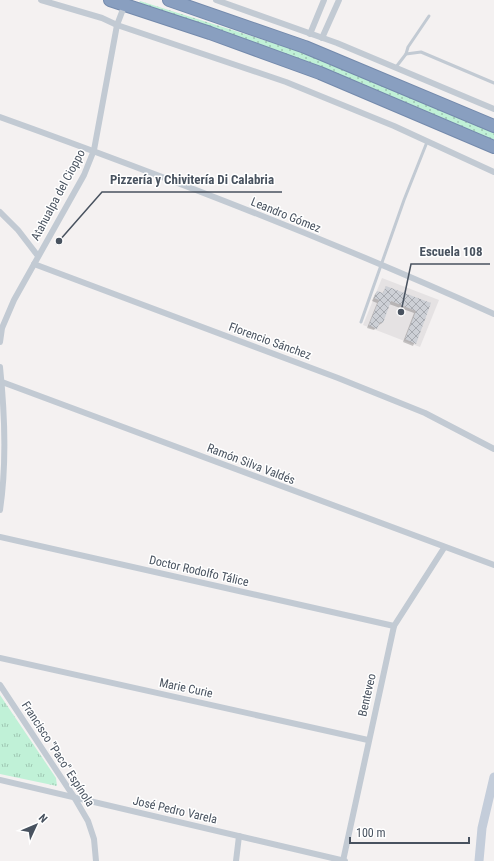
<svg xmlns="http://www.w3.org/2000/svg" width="494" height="861" font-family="'Roboto Condensed',sans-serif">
  <defs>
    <pattern id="grass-dots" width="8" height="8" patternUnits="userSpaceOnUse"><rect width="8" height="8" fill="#c0f1d7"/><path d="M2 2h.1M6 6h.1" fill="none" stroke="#9ec6b2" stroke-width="1.8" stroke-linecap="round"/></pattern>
    <pattern id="park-tufts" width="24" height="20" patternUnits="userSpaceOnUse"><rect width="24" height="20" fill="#c0f1d7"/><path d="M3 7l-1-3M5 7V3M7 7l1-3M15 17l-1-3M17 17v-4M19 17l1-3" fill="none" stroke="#9ec6b2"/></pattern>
    <pattern id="building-cross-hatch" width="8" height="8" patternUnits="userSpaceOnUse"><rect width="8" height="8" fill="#cdd0d6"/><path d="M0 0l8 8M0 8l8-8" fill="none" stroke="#a8abb1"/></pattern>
  </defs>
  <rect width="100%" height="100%" fill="#f4f1f1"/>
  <polygon fill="#e5e2e3" points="382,278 439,300 420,347 363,325"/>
  <polygon fill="url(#grass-dots)" points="140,1 321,58 494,131 494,142 143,7 139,3"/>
  <polygon fill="url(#park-tufts)" points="0,695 56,778 57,786 0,774"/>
  <g fill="#0003">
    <polygon points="57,238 62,240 60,246 55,244"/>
    <polygon points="386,287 429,304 413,346 403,342 414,313 389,304 382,323 379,325 378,324 374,330 367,328 377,303 372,301 375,294 377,292 382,294"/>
  </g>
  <polygon fill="url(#building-cross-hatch)" points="386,286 431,303 416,344 405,339 416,311 391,301 383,323 380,322 377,329 369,325 379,300 374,298 377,291 383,293"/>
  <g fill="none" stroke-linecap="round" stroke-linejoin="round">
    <defs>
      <g id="highway">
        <polyline points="110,0 210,33 320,73 494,147"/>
        <polyline points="169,0 305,47 494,126"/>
      </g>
    </defs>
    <use href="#highway" stroke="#748aac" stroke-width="14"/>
    <g stroke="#c2cad3" stroke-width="3">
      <polyline points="406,54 408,47 429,16"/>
      <polyline points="396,67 406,54 421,52 494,83"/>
      <polyline points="361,322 404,200 427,142"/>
    </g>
    <g stroke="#c2cad3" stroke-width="6">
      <polyline points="41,0 102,18 117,25 286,82 394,126 494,172"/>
      <polyline points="216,0 337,43 494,109"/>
      <polyline points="310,34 324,0"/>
      <polyline points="322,38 339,0"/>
      <path d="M0 117C167 177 333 241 494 314"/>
      <polyline points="0,212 18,230 38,256"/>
      <polyline points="34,264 338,378 425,413 494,449"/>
      <polyline points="0,342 2,328 14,300 84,175 94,150 117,25 125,4"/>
      <path d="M0 367C5 415 7 463 0 510"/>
      <polyline points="2,382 494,565"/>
      <polyline points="0,537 394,626"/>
      <polyline points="0,658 368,740"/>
      <polyline points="0,685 74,797 88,821 94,839 96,861"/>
      <polyline points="0,780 345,861"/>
      <polyline points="236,861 239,836"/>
      <polyline points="343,861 394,626 444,548"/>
    </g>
    <polyline stroke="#c4cdda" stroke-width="9" points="479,861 482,828 494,777"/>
    <use href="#highway" stroke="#899fc0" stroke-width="12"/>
  </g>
  <g text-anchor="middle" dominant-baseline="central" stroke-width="3" stroke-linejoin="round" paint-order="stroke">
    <g font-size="12" fill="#48525f" stroke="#fff">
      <text transform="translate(58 195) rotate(-62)">Atahualpa del Cioppo</text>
      <text transform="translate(286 215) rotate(22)">Leandro Gómez</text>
      <text transform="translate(270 341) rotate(20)">Florencio Sánchez</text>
      <text transform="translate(251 464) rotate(21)">Ramón Silva Valdés</text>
      <text transform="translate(199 571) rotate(13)">Doctor Rodolfo Tálice</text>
      <text transform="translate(186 688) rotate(12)">Marie Curie</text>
      <text transform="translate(367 695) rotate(-77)">Benteveo</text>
      <text transform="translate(58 754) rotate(57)">Francisco "Paco" Espínola</text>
      <text transform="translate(175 810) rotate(13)">José Pedro Varela</text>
    </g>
  </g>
  <path fill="none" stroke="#48525f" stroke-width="1.5" d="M59 241L102 192H282M401 312L411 264H490"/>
  <g fill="#48525f" stroke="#fff" stroke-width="1.5">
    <circle cx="59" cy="241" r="4"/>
    <circle cx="401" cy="312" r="4"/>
  </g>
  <g font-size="13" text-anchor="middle" font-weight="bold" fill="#48525f" stroke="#fff" stroke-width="3" stroke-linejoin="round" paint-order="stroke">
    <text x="192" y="184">Pizzería y Chivitería Di Calabria</text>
    <text x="451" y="256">Escuela 108</text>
  </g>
  <g transform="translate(36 825) rotate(46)" stroke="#ffffff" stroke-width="3" paint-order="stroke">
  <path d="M0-3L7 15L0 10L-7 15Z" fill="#48525f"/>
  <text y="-6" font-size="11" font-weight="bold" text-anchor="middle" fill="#48525f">N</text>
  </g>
  <path d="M350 837v6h119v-6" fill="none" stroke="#48525f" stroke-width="2"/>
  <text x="356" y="837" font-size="12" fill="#48525f" stroke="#ffffff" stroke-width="3" paint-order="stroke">100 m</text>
</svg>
